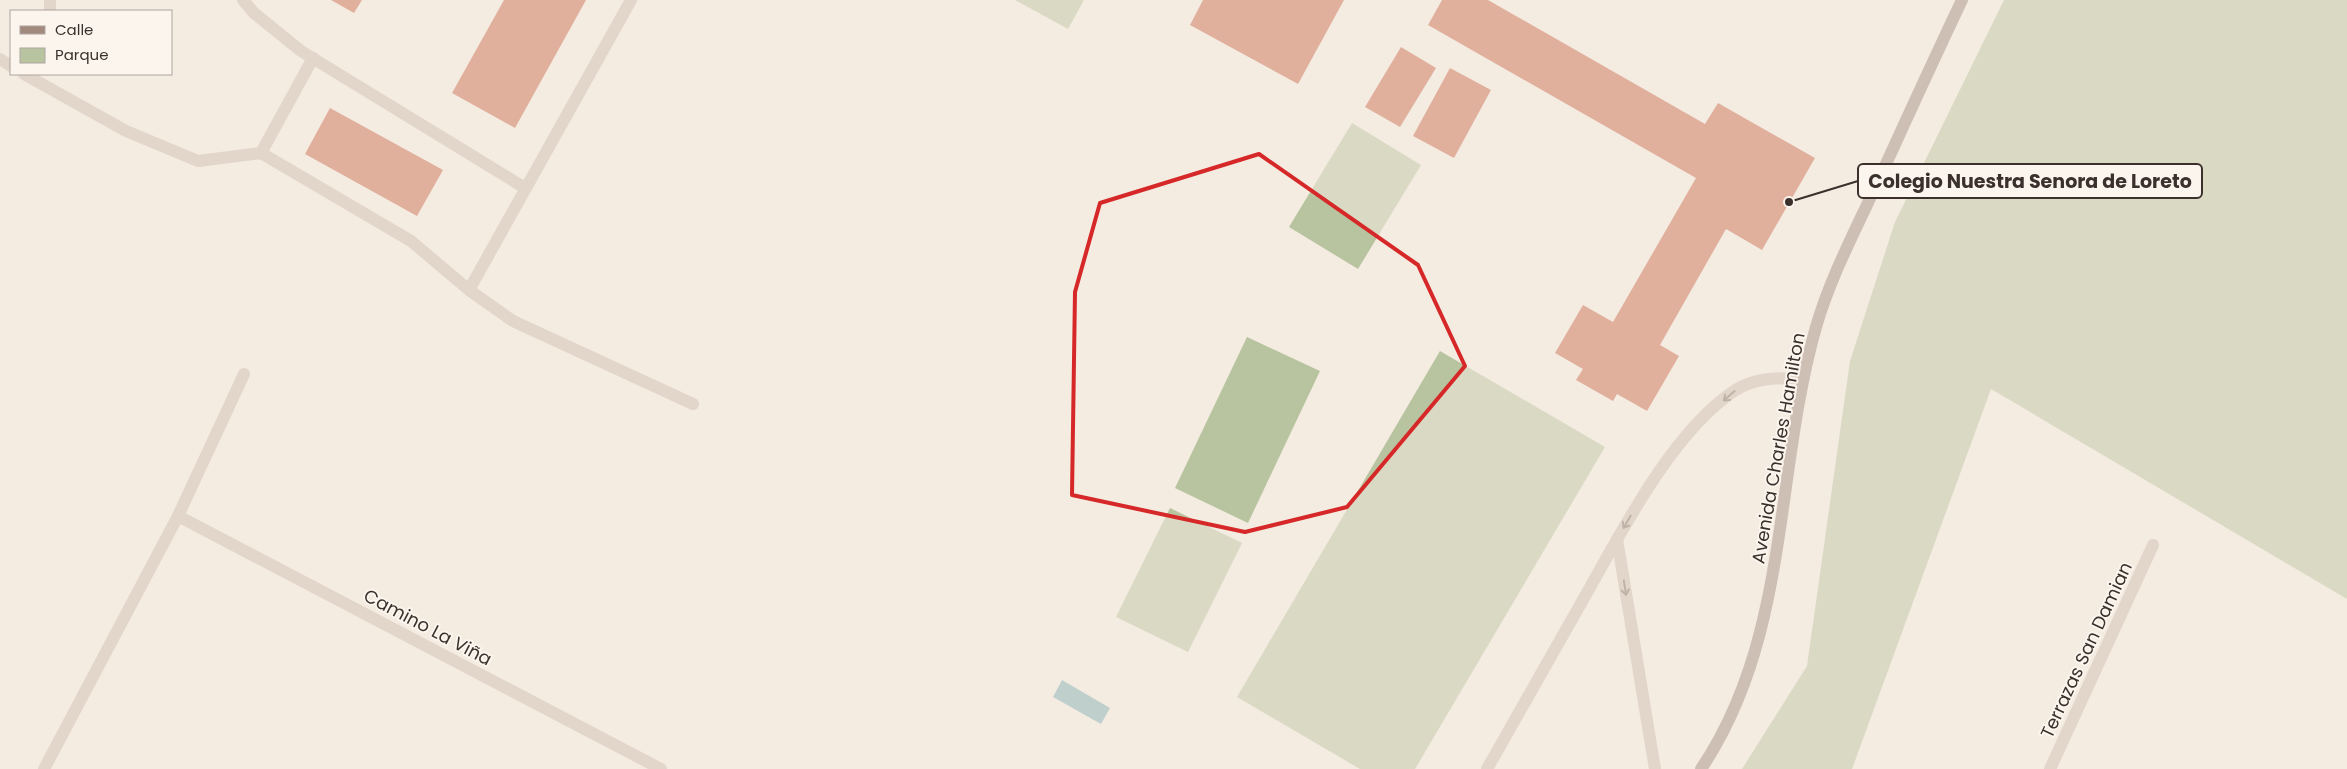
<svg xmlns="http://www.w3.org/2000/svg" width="2347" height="769" font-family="Poppins,sans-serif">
  <rect width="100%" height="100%" fill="#f4ebe1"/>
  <g fill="#b8c4a0">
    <polygon points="1015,0 1084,0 1068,29"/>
    <polygon points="2004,0 2347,0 2347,599 1991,389 1852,769 1742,769 1807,666 1850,361 1895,222"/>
    <polygon points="1352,123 1421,165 1358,269 1289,227"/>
    <polygon points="1247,337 1320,371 1248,523 1175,488"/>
    <polygon points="1440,351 1605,447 1415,769 1360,769 1237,697"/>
    <polygon points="1170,508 1242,543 1188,652 1116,617"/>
  </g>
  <polygon fill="#7fb0b2" points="1062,680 1110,708 1101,724 1053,697"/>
  <g fill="#c8694b">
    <polygon points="331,0 362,0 354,13"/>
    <polygon points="504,0 586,0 515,128 452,93"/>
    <polygon points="1203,0 1344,0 1298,84 1190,25"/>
    <polygon points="1442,0 1488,0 1705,124 1718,103 1815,158 1762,250 1726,229 1660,345 1679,356 1647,411 1617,394 1613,401 1576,380 1583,369 1555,353 1583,305 1613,322 1696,178 1428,25"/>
    <polygon points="1401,47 1436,68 1400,127 1365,107"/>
    <polygon points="1450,68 1491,90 1454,158 1413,136"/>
    <polygon points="330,108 443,170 417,216 305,154"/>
  </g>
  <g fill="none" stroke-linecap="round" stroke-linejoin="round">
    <g stroke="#cdbbac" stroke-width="12">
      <polyline points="243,0 254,13 301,51 525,188"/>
      <polyline points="50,11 50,0"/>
      <polyline points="313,58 261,153 411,241 469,290 513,321 693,404"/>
      <polyline points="0,59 11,66"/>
      <polyline points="24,74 126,131 198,161 261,153"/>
      <polyline points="469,290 631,0"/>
      <polyline points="1617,539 1655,769"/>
      <path d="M1487 769C1521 710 1554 650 1588 591 1624 527 1673 432 1734 391 1755 377 1780 378 1804 378"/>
    </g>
    <g stroke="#cdbbac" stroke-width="12">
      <polyline points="178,516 661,769"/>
      <polyline points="44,769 178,516 244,374"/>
      <polyline points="2050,769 2153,545"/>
    </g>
    <path stroke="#a18a7d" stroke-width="12" d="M1701 769C1790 637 1774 474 1816 327 1830 279 1853 235 1874 190 1903 127 1932 63 1962 0"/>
  </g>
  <defs><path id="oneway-shaft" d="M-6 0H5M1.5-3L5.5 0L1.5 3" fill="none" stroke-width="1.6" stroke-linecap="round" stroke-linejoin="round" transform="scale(1.25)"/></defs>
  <g stroke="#7d6f65">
    <use href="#oneway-shaft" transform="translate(1729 396) rotate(139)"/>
    <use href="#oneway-shaft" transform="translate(1627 522) rotate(120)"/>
    <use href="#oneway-shaft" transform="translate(1625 588) rotate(81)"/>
  </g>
  <path d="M0 0H2347V769H0ZM1259 154 1418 265 1465 366 1347 507 1245 532 1072 495 1075 292 1100 203Z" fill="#f4ebe1" fill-opacity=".55" fill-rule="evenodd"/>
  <path fill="none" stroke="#d62828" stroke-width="4" stroke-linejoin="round" d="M1259 154 1418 265 1465 366 1347 507 1245 532 1072 495 1075 292 1100 203Z"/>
  <g text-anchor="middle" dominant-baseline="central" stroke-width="4" stroke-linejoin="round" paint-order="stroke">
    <g font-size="18" fill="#3b302b" stroke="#fbf5ee">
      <text transform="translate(1778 448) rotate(-80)">Avenida Charles Hamilton</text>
      <text transform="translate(428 627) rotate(28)">Camino La Viña</text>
      <text transform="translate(2086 650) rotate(-65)">Terrazas San Damian</text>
    </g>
  </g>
  <path fill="none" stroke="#3b302b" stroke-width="2" d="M1789 202L1858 181"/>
  <circle fill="#3b302b" stroke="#fbf5ee" stroke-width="2" cx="1789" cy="202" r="5"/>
  <rect fill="#fbf5ee" stroke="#3b302b" stroke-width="2" x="1858" y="164" width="344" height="34" rx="5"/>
  <g font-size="19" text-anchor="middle" font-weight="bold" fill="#3b302b">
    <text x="2030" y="188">Colegio Nuestra Senora de Loreto</text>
  </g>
  <rect x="10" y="10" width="162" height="65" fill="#fbf5ee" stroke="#aea6a0"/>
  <rect x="20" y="26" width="25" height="8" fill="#a18a7d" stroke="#aea6a0"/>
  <text x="55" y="35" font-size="15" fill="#3b302b">Calle</text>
  <rect x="20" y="48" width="25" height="15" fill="#b8c4a0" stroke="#aea6a0"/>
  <text x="55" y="60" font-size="15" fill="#3b302b">Parque</text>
</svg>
